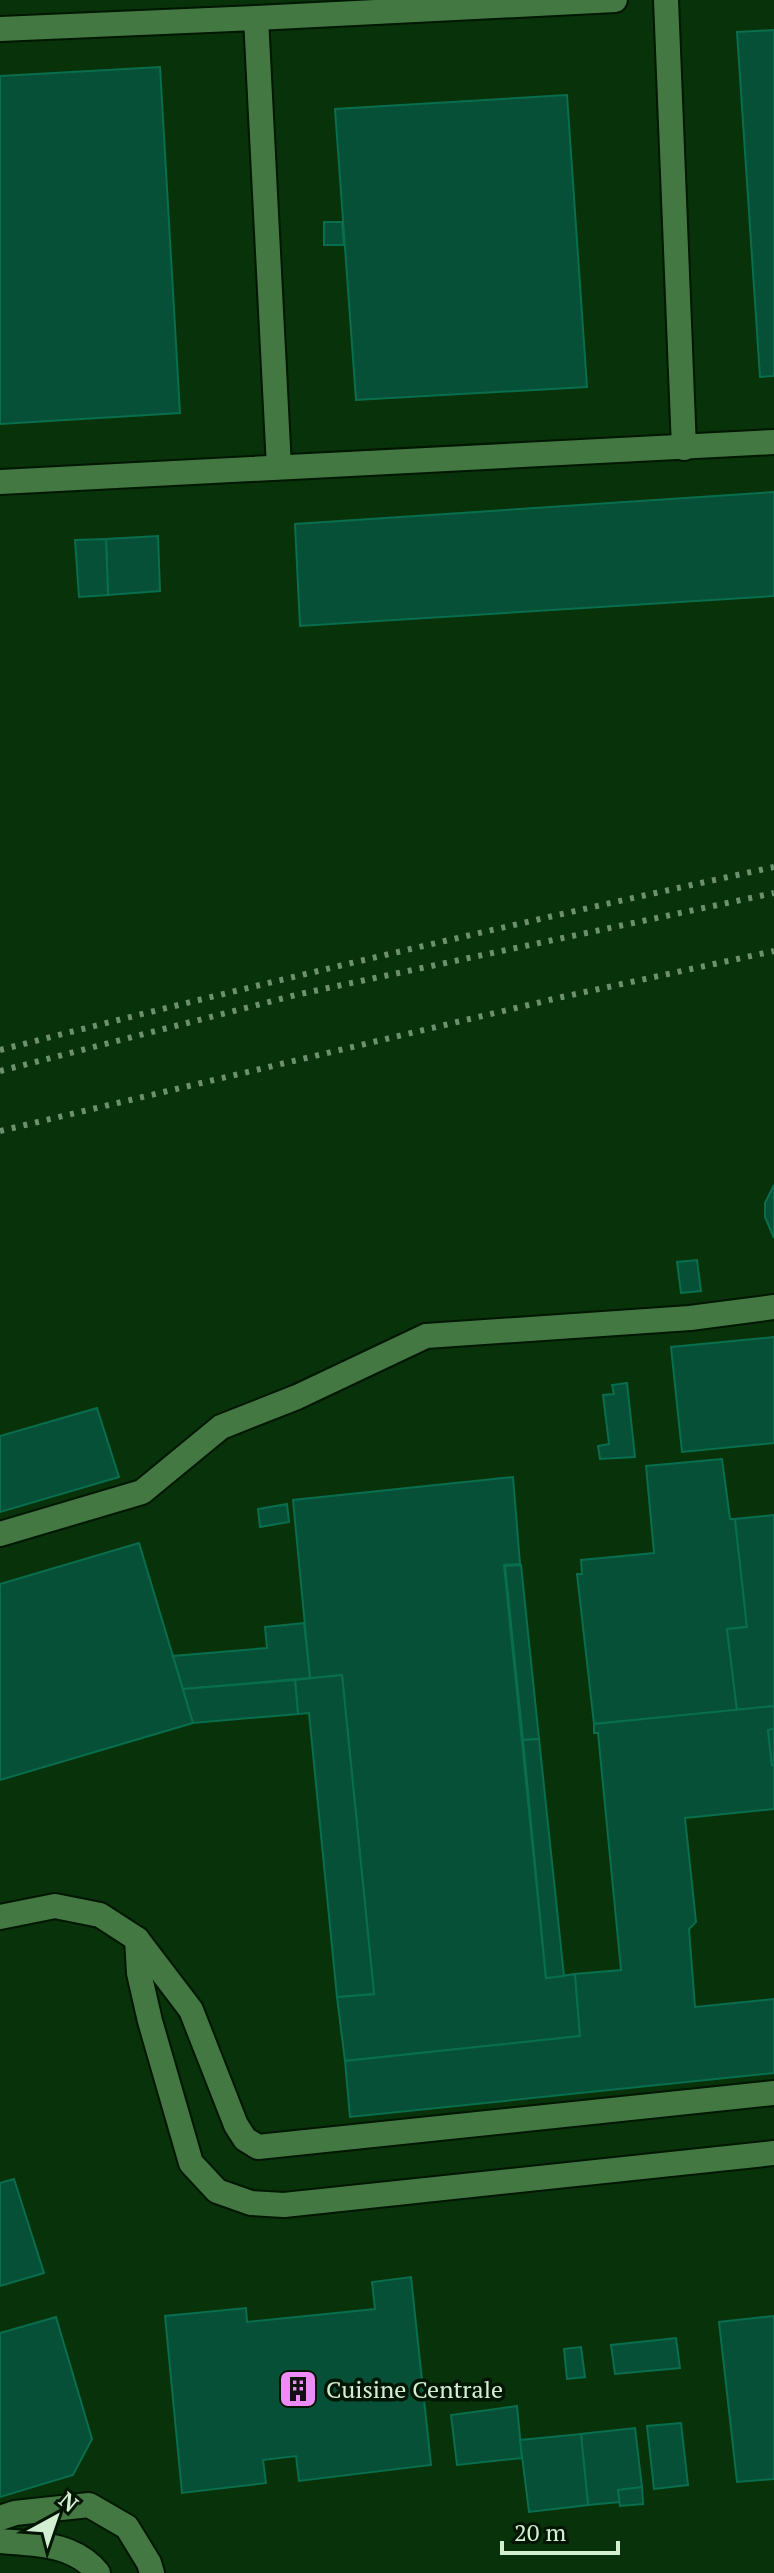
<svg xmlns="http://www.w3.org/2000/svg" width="774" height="2573" font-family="'PT Serif',serif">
  <rect width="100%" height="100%" fill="#08320a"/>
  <g fill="#065038" stroke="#096e4d" stroke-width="2">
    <polygon points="774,30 774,376 760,377 737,32"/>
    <polygon points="160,67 180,413 0,424 0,76"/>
    <polygon points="567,95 587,387 356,400 335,109"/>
    <polygon points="324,222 342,222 344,245 324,245"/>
    <polygon points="774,492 774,596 300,626 295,524"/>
    <polygon points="158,536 160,591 108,595 106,539"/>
    <polygon points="106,539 108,595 79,597 75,540"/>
    <polygon points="774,1185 774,1238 765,1217 765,1203"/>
    <polygon points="697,1260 701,1291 681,1293 677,1262"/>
    <polygon points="774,1337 774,1443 682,1452 671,1347"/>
    <polygon points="627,1383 635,1457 600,1459 598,1446 609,1444 603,1395 614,1394 612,1385"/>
    <polygon points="97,1408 119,1477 0,1512 0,1436"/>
    <polygon points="722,1459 730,1519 735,1519 747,1627 727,1629 737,1710 594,1724 577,1574 582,1574 581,1560 654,1553 646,1466"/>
    <polygon points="513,1477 520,1564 504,1565 546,1978 575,1974 580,2036 345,2061 337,1997 374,1994 342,1675 310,1678 293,1500"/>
    <polygon points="287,1504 289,1522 260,1527 258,1509"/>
    <polygon points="774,1515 774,1706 737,1710 727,1629 747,1627 735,1519"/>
    <polygon points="139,1543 193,1723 0,1780 0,1584"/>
    <polygon points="521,1565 539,1739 523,1740 505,1566"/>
    <polygon points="304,1623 310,1678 183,1689 173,1656 267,1648 265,1627"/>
    <polygon points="342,1675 374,1994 337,1997 309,1713 298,1714 295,1680"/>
    <polygon points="295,1680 298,1714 193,1723 183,1689"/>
    <polygon points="774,1706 774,1729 768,1730 772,1765 774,1765 774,1809 685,1818 696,1922 689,1929 695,2007 774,1999 774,2073 350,2117 345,2061 580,2036 575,1974 621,1970 598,1733 594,1733 594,1724"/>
    <polygon points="774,1729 774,1765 772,1765 768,1730"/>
    <polygon points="539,1739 564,1976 546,1978 523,1740"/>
    <polygon points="14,2179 44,2273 0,2286 0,2183"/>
    <polygon points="411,2277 431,2465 299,2481 296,2456 263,2460 266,2483 182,2493 165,2316 246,2308 247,2322 375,2309 372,2282"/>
    <polygon points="774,2316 774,2479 737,2482 719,2322"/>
    <polygon points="56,2317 92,2439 73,2475 0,2497 0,2333"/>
    <polygon points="676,2338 680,2368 615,2374 611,2345"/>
    <polygon points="581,2347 585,2377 567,2379 564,2349"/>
    <polygon points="517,2406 522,2458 457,2465 451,2415"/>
    <polygon points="681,2423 688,2485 654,2489 647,2426"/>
    <polygon points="635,2428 642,2487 618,2490 620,2502 588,2505 581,2434"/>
    <polygon points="581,2434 588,2505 529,2512 520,2440"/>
    <polygon points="642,2487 643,2504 620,2506 618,2490"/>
  </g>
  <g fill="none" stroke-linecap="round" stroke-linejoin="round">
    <defs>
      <g id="minor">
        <polyline points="666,0 684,448"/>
        <polyline points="256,18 615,0"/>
        <polyline points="0,29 256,18 279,467"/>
        <polyline points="0,482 774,442"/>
        <polyline points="0,1534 142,1492 221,1427 297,1397 426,1336 690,1318 774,1307"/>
        <polyline points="0,1917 55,1906 100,1915 137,1939 191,2010 236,2125 245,2139 258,2147 774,2093"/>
        <polyline points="137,1939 139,1973 150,2021 191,2163 217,2191 251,2203 284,2205 774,2153"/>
        <polyline points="0,2518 15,2513 89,2505 127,2527 149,2563 152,2573"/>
        <path d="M0 2541C36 2544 74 2543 98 2573"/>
      </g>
    </defs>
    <use href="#minor" stroke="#001701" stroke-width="28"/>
    <use href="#minor" stroke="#447843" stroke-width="24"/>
    <g stroke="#6d906e" stroke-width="6" stroke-dasharray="4 8" stroke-linecap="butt">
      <path d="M0 1050C257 984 515 923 774 867"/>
      <polyline points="0,1071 300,994 774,893"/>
      <polyline points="0,1131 562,997 774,951"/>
    </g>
  </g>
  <defs>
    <symbol id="building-square" viewBox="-11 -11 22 22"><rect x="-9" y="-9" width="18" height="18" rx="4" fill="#ee8bf8" stroke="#031603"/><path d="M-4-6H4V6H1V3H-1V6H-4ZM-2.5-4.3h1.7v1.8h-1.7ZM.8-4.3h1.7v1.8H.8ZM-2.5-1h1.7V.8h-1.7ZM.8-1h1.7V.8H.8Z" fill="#111"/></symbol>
  </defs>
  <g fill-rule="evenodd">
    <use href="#building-square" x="276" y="2367" width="44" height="44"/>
  </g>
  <g text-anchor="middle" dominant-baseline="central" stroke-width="7" stroke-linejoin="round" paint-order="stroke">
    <g font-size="24" fill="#d3efd2" stroke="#031603" text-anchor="start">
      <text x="326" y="2389">Cuisine Centrale</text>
    </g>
  </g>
  <g transform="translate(56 2517) rotate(40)" stroke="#031603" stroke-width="6" paint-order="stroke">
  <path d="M0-6L14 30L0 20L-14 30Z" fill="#d3efd2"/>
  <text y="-12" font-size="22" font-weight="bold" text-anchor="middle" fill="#d3efd2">N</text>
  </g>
  <path d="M502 2541v12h116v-12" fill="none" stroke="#d3efd2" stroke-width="4"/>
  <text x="514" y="2541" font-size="24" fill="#d3efd2" stroke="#031603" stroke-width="6" paint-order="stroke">20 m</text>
</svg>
